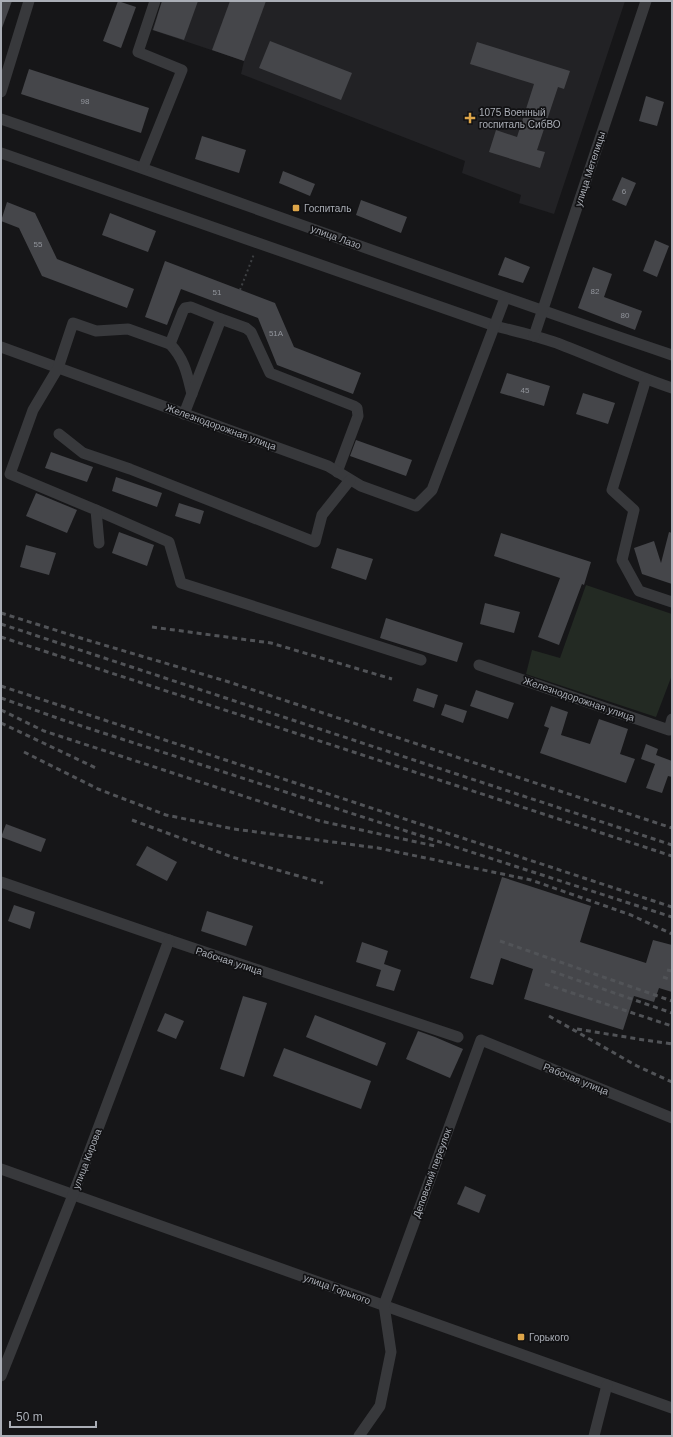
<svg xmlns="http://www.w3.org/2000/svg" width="673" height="1437" font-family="Arial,sans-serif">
  <rect width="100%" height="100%" fill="#161618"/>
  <polygon fill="#222225" points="162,1 625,1 554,214 519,203 521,195 462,173 465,161 241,74 244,61 152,30"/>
  <polygon fill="#232a23" points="586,585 672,614 672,675 656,717 526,674 532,650 560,658"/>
  <g fill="#45464a">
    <polygon points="1,1 12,1 2,28 1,27"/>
    <polygon points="118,1 136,7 121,48 103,41"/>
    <polygon points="162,1 198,1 184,40 153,30"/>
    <polygon points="230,1 266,1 244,61 212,50"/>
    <polygon points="270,41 352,73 341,100 259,68"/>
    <polygon points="477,42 570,71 564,89 558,87 537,150 545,152 540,168 489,152 496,130 517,137 534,84 470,64"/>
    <polygon points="29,69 149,108 141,133 21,94"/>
    <polygon points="646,96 664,102 657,126 639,121"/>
    <polygon points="202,136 246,150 239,173 195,159"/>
    <polygon points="283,171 315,184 310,196 279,183"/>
    <polygon points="622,177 636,183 626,206 612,200"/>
    <polygon points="361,200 407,217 401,233 356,215"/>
    <polygon points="7,202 35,213 57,259 134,289 127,308 42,276 19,228 1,221"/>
    <polygon points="110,213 156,231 148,252 102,235"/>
    <polygon points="655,240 669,246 657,277 643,271"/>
    <polygon points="505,257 530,267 523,283 498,275"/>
    <polygon points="165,261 275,303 294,347 361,373 353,394 277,365 258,318 181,289 167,325 145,317"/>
    <polygon points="593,267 612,274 604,297 642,311 635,330 578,308"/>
    <polygon points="507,373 550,386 544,406 500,393"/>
    <polygon points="583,393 615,403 608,424 576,414"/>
    <polygon points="356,440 412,460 406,476 350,456"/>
    <polygon points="51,452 93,467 87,482 45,468"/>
    <polygon points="116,477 162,493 157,507 112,491"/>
    <polygon points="36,493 77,510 67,533 26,516"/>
    <polygon points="179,503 204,511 200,524 175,516"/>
    <polygon points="119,532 154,545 147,566 112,553"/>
    <polygon points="669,532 672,533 672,584 642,574 634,548 654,541 661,563"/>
    <polygon points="501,533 591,562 584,585 582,584 559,645 538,637 560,578 494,556"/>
    <polygon points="26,545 56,553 49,575 20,567"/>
    <polygon points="337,548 373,559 366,580 331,568"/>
    <polygon points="485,603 520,612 514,633 480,624"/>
    <polygon points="386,618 463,643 457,662 380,638"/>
    <polygon points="417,688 438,695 434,708 413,701"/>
    <polygon points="476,690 514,703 508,719 470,706"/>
    <polygon points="445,704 467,711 463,723 441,715"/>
    <polygon points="551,706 568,712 561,735 590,744 599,719 628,729 620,754 635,759 626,783 540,753 549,728 544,726"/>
    <polygon points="646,744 658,749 656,755 672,761 672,777 668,776 662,793 646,788 655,764 641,759"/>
    <polygon points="6,824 46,839 41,852 1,837"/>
    <polygon points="147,846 177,862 167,881 136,865"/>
    <polygon points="502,877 591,906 580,942 646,963 653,940 672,945 672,992 659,988 654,1002 634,996 623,1030 524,999 533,969 501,958 493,985 470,978"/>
    <polygon points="14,905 35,912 30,929 8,921"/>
    <polygon points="207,911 253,926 246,946 201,931"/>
    <polygon points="362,942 388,951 384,964 401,970 394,991 376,986 381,970 356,962"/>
    <polygon points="243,996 267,1003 244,1077 220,1069"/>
    <polygon points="165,1013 184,1021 176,1039 157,1031"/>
    <polygon points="315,1015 386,1043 377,1066 306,1037"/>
    <polygon points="418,1031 435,1037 463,1049 450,1078 406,1059"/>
    <polygon points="284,1048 371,1081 361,1109 273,1076"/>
    <polygon points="465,1186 486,1195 479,1213 457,1204"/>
  </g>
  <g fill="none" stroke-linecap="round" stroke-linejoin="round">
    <polyline stroke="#3e4043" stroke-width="2" stroke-dasharray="2 3" stroke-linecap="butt" points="240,290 254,254"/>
    <g stroke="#38393c" stroke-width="11">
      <polyline points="1,92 29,1"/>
      <path d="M1 119C225 196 447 279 672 355"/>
      <path d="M1 153 495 326C515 331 537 336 557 343 596 358 633 375 672 388"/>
      <polyline points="143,167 182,70 138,52 155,1"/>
      <polyline points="221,319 246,328 251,332 270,373 354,406 357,408 358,416 337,472"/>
      <polyline points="534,336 646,1"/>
      <path d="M170 344C185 360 187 374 192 394"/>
      <polyline points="1,347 328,466 361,486 416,506 432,490 505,298"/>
      <polyline points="646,379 612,490 634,510 622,560 639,591 672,602"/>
      <polyline points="59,434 83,453 130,469 315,542 322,515 350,480"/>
      <polyline points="96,510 169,542 181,583 421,660"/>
      <polyline points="99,543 96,510 10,474 33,410 58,368 73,323 96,331 128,329 170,344 183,311 185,308 191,307 221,319 184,414"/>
      <polyline points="479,665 669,730 672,719"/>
      <polyline points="1,882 169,940 458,1037"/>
      <polyline points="1,1169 672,1408"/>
      <polyline points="1,1376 73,1195 169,940"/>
      <polyline points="359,1436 380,1406 391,1352 384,1305 481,1040 672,1118"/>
      <polyline points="594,1436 607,1385"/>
    </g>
    <g stroke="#515357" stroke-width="3" stroke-dasharray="5 4" stroke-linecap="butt">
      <polyline points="1,613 87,640 229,682 672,828"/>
      <polyline points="1,624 672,845"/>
      <polyline points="152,627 271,643 392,679"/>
      <polyline points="1,637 672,856"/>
      <polyline points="1,686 672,907"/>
      <polyline points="1,698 63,720 672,917"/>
      <polyline points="1,710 44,731 320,821 435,846"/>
      <polyline points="1,723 96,768"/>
      <polyline points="24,752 98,789 166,815 234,829 378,848 531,880 631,915 672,934"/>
      <polyline points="132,820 232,857 323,883"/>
      <polyline points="500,941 672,1001"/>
      <polyline points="667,970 672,971"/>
      <polyline points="551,971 672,1013"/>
      <polyline points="663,977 672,980"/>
      <polyline points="545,984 672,1026"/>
      <polyline points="549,1016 637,1066 672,1082"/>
      <polyline points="577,1029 638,1039 672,1044"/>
    </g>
  </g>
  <g fill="#dda549" stroke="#111113" stroke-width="1.5">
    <path d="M468 112h4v4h4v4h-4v4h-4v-4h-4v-4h4z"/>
    <rect x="292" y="204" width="8" height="8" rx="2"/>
    <rect x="517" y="1333" width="8" height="8" rx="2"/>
  </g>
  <g text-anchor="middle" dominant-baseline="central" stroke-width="3.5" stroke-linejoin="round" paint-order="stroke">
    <g font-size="8" fill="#91949b">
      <text x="85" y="101">98</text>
      <text x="624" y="191">6</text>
      <text x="38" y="244">55</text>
      <text x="595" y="291">82</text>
      <text x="217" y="292">51</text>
      <text x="625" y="315">80</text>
      <text x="276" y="333">51А</text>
      <text x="525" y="390">45</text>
    </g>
    <g font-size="10" fill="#aaaeb6" stroke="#111113" text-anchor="start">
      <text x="479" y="112">1075 Военный<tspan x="479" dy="12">госпиталь СибВО</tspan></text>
      <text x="304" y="208">Госпиталь</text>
      <text x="529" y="1337">Горького</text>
    </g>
    <g font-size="10" fill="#aaaeb6" stroke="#111113">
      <text transform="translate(590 169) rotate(-72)">улица Метелицы</text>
      <text transform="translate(336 237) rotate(20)">улица Лазо</text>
      <text transform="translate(221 427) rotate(20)">Железнодорожная улица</text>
      <text transform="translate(579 699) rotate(19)">Железнодорожная улица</text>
      <text transform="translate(229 961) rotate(18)">Рабочая улица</text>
      <text transform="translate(576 1079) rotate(22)">Рабочая улица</text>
      <text transform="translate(87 1159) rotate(-69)">улица Кирова</text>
      <text transform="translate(432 1173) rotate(-70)">Деповский переулок</text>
      <text transform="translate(337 1289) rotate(20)">улица Горького</text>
    </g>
  </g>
  <rect width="673" height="1437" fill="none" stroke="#aaaeb6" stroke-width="4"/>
  <path d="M10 1421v6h86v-6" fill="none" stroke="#aaaeb6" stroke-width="2"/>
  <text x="16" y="1421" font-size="12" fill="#aaaeb6" stroke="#111113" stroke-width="3" paint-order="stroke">50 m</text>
</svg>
